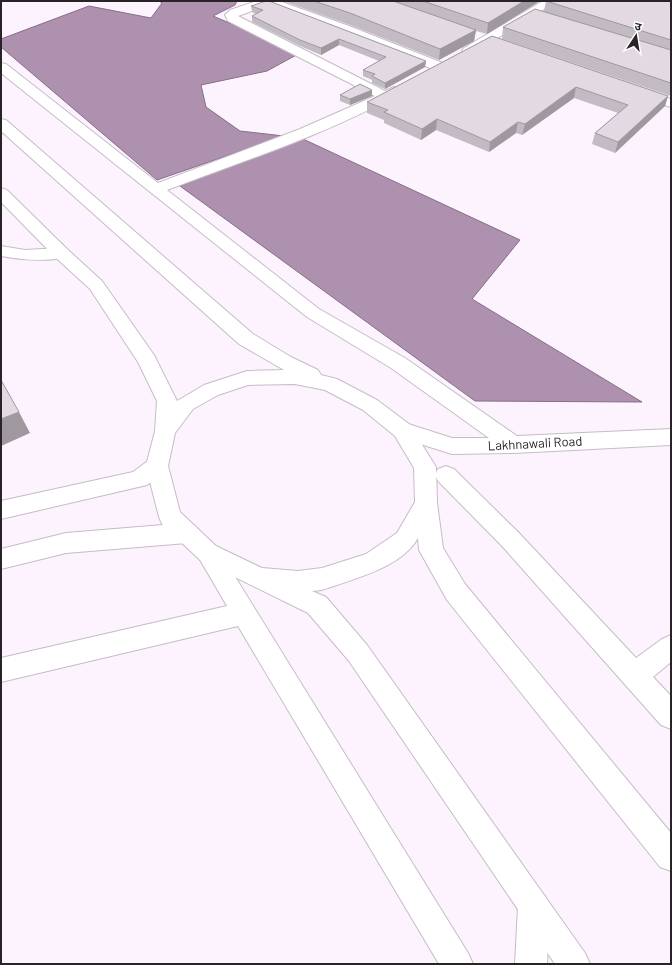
<svg xmlns="http://www.w3.org/2000/svg" width="672" height="965" font-family="Barlow,'Noto Sans Devanagari',sans-serif">
  <rect width="100%" height="100%" fill="#fdf3fe"/>
  <g fill="#ae90af" stroke="#866f86">
    <polygon points="159,1 237,1 235,5 213,16 300,53 267,71 201,85 206,107 240,131 284,136 157,180 1,47 1,39 89,6 151,18 162,3"/>
    <polygon points="303,139 520,240 472,299 642,402 475,401 180,186"/>
  </g>
  <g fill="none" stroke-linecap="round" stroke-linejoin="round">
    <defs>
      <g id="minor">
        <path d="M257 1H279L349 26 445 64 446 67 445 70H435L341 32 268 5 238 16 385 91 394 87 399 88 401 91 399 94C328 134 243 161 167 190L319 309 405 358 517 436 671 429V445L514 453 452 454 395 436 392 430 395 424 402 422 452 438H489L391 368 307 317 1 73V63L6 64 158 183 300 129 375 96 228 21 225 15 230 10Z"/>
        <polygon points="543,1 557,1 472,54 464,54 462,51 464,48"/>
        <polygon points="638,89 671,99 671,107 633,96 631,93 633,90"/>
        <path d="M1 246 25 250 61 248 67 249 70 253 67 257C45 262 23 260 1 256Z"/>
        <polygon points="157,457 165,460 168,466 165,472 147,485 1,519 1,501 133,472 149,460"/>
        <polygon points="446,466 454,469 519,533 636,658 662,639 671,635 671,662 653,677 671,696 671,729 661,725 503,547 438,481 435,475 438,469"/>
        <polygon points="187,523 195,526 199,533 195,540 187,543 66,553 1,569 1,549 66,533"/>
        <polygon points="208,543 216,546 468,953 473,964 439,964 238,626 1,682 1,658 227,606 196,553 200,546"/>
        <polygon points="534,891 545,896 550,907 547,964 515,964 518,907 523,896"/>
      </g>
      <path id="major" d="M1 119 6 120 253 334 291 357 318 370 321 375 337 379 377 400 409 424 436 467 437 503 443 548 465 584 671 833V871L660 867 447 600 419 550 418 538C401 568 353 579 322 590L312 591 326 597 367 645 585 953 590 964H555L349 661 308 613 200 560 162 524 159 517 146 466 155 431 157 401 138 362 90 289 55 257 1 202V188L7 190 67 249 102 281 154 355 177 401 204 385 247 371 284 370 239 344 1 131ZM295 384 325 390 363 410 395 436 414 468 415 502 397 533 366 554 322 568 298 571 262 568 216 546 180 512 168 466 175 433 193 409 218 395 248 385Z"/>
    </defs>
    <use href="#minor" stroke="#c5bcc6" stroke-width="2"/>
    <use href="#major" stroke="#c5bcc6" stroke-width="2"/>
    <use href="#minor" fill="#fff" fill-rule="evenodd"/>
    <use href="#major" fill="#fff" fill-rule="evenodd"/>
  </g>
  <g fill="#c3bbc3">
    <polygon points="283,1 540,1 487,34 476,31 474,41 439,60 350,25"/>
    <polygon points="546,1 671,1 671,96 502,39 503,27 544,11"/>
    <polygon points="251,6 426,61 425,67 385,89 372,83 372,80 363,76 363,70 379,61 339,45 321,55 300,46 252,22 252,16 256,14 252,12"/>
    <polygon points="492,36 668,96 665,106 615,153 592,144 595,133 618,113 574,98 522,135 516,133 489,152 436,130 421,140 384,123 384,120 367,113 367,102"/>
    <polygon points="340,95 372,96 350,105 340,101"/>
  </g>
  <g fill="#9f989f">
    <polygon points="524,1 540,1 487,34 488,23"/>
    <polygon points="476,30 474,41 439,60 440,49"/>
    <polygon points="339,39 339,45 321,55 321,48"/>
    <polygon points="426,61 425,67 385,89 385,83"/>
    <polygon points="576,87 574,98 522,135 525,124"/>
    <polygon points="372,90 372,96 350,105 350,99"/>
    <polygon points="668,96 665,106 615,153 618,142"/>
    <polygon points="437,119 436,130 421,140 422,129"/>
    <polygon points="518,122 516,133 489,152 490,142"/>
    <polygon points="19,412 30,433 1,446 1,419"/>
  </g>
  <g fill="#e3d9e3" stroke="#9f989f">
    <polygon points="266,1 269,1 426,61 385,83 372,76 375,74 363,70 386,57 339,39 321,48 300,40 252,16 263,10 251,6"/>
    <polygon points="314,1 393,1 476,30 440,49 350,13"/>
    <polygon points="423,1 524,1 488,23"/>
    <polygon points="546,1 671,1 671,40"/>
    <polygon points="535,9 671,50 671,83 503,27"/>
    <polygon points="492,36 668,96 618,142 595,133 628,105 576,87 525,124 518,122 490,142 437,119 422,129 384,112 388,110 367,102"/>
    <polygon points="360,84 372,90 350,99 340,95"/>
    <polygon points="1,380 19,412 1,419"/>
  </g>
  <g text-anchor="middle" dominant-baseline="central" stroke-width="4" stroke-linejoin="round" paint-order="stroke">
    <g font-size="13" fill="#272327" stroke="#fff">
      <text transform="translate(535 443) rotate(-3)">Lakhnawali Road</text>
    </g>
  </g>
  <rect width="672" height="965" fill="none" stroke="#272327" stroke-width="4"/>
  <g transform="translate(636 36) rotate(12)" stroke="#ffffff" stroke-width="3" paint-order="stroke">
  <path d="M0-3L7 15L0 10L-7 15Z" fill="#272327"/>
  <text y="-6" font-size="11" font-weight="bold" text-anchor="middle" fill="#272327">उ</text>
  </g>
</svg>
